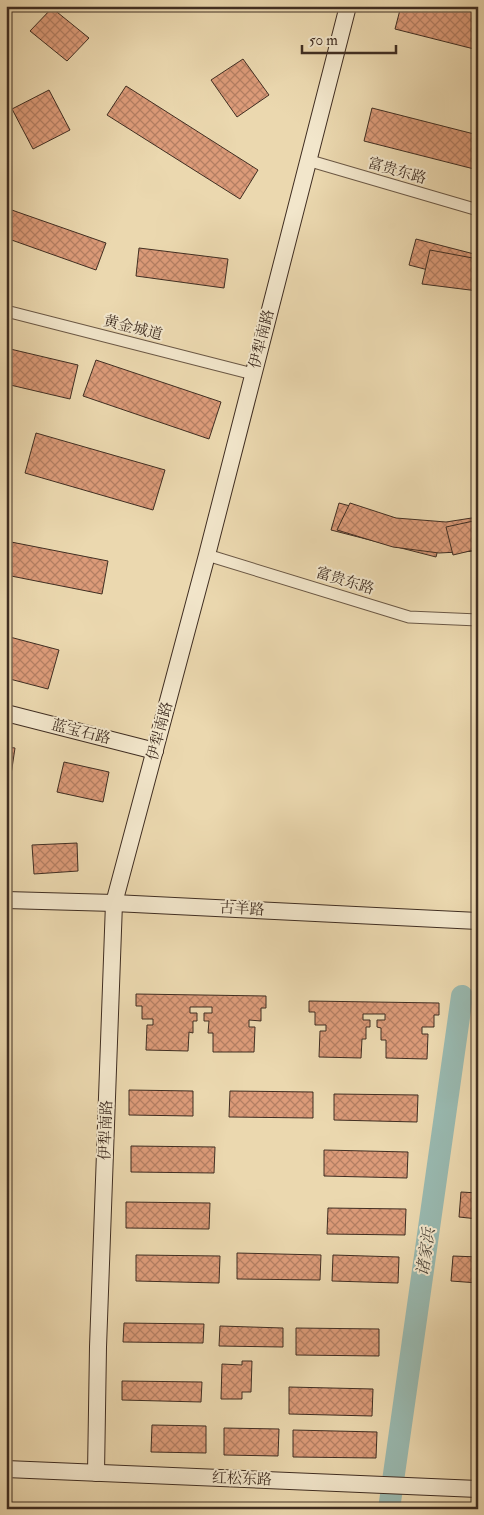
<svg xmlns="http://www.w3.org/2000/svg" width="484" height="1515" font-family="'IM FELL Double Pica','Noto Serif SC',serif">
  <defs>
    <pattern id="building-cross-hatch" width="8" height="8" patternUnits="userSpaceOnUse" patternTransform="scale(1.25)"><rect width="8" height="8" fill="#dc9b79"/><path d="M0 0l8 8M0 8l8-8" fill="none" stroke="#b47f63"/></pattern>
  </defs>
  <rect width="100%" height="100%" fill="#ebd8af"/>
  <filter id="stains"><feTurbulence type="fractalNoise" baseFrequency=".004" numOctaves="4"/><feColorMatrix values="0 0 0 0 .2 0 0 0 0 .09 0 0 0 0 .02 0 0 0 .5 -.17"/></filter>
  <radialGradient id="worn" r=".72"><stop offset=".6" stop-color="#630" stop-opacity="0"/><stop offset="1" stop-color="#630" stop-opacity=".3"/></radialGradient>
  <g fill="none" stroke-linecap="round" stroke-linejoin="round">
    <polyline stroke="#99b9b0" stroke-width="22" points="389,1509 462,996"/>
  </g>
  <g fill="url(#building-cross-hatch)" stroke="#402e22">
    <polygon points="401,6 455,6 478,12 478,50 395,29"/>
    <polygon points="52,8 89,38 67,61 30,31"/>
    <polygon points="243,59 269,95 237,117 211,80"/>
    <polygon points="126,86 258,170 240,199 107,115"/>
    <polygon points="49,90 70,130 33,149 12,109"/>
    <polygon points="372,108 478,135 478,170 364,141"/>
    <polygon points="6,208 106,243 96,270 6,238"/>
    <polygon points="416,239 478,255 478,283 409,265"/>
    <polygon points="139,248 228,259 224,288 136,276"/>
    <polygon points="430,250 478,259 478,291 422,284"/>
    <polygon points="6,348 78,365 70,399 6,384"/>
    <polygon points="96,360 221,402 209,439 83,396"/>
    <polygon points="36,433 165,470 153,510 25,473"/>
    <polygon points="339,503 443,531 436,557 331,530"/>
    <polygon points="350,503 396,518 446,522 478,517 478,551 439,553 393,547 337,530"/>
    <polygon points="478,520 478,549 453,555 446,527"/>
    <polygon points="6,541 108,561 102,594 6,575"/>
    <polygon points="6,636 59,650 48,689 6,678"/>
    <polygon points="6,747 15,748 11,775 6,774"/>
    <polygon points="64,762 109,772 103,802 57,792"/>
    <polygon points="77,843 78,871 34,874 32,845"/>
    <polygon points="136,994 266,996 266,1008 261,1008 261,1021 249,1020 249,1027 255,1027 254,1052 213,1052 213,1033 208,1033 209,1021 204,1021 204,1013 212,1013 212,1007 190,1007 190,1013 197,1013 197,1021 193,1021 193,1033 189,1032 188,1051 146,1050 147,1025 153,1025 153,1019 142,1019 142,1006 136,1006"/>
    <polygon points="309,1001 439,1003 439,1015 434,1015 434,1027 422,1027 422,1034 428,1034 427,1059 386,1058 386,1040 381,1040 381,1028 377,1027 377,1020 385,1020 385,1014 363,1014 363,1020 370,1020 370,1027 366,1027 366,1039 362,1039 361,1058 319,1057 320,1031 326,1031 326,1025 315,1025 315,1012 309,1012"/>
    <polygon points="129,1090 193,1091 193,1116 129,1115"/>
    <polygon points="230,1091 313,1092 313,1118 229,1117"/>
    <polygon points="334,1094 418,1095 417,1122 334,1120"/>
    <polygon points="131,1146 215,1147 214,1173 131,1172"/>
    <polygon points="324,1150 408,1152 407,1178 324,1176"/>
    <polygon points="461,1192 478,1193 478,1219 459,1217"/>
    <polygon points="126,1202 210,1203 209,1229 126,1228"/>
    <polygon points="328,1208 406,1209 405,1235 327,1234"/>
    <polygon points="237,1253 321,1255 320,1280 237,1279"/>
    <polygon points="136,1255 220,1256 219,1283 136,1281"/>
    <polygon points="333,1255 399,1257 398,1283 332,1281"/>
    <polygon points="453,1256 478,1257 478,1283 451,1281"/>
    <polygon points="124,1323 204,1324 203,1343 123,1342"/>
    <polygon points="220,1326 283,1328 283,1347 219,1346"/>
    <polygon points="296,1328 379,1329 379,1356 296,1355"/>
    <polygon points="242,1361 252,1361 251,1392 242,1392 242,1399 221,1399 222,1364 242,1365"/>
    <polygon points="122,1381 202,1382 201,1402 122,1400"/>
    <polygon points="289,1387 373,1389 372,1416 289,1414"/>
    <polygon points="152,1425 206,1426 206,1453 151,1452"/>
    <polygon points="224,1428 279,1429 278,1456 224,1455"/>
    <polygon points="293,1430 377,1432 376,1458 293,1457"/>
  </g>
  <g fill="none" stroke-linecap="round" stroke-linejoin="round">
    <defs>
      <g id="street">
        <polyline points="307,160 478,210"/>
        <polyline points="6,311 253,374"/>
        <polyline points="207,555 409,617 478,620"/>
      </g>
      <g id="secondary">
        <polyline points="6,713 155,751"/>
        <polyline points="6,900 114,903 478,921"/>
        <polyline points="6,1469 478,1489"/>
        <polyline points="96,1473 98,1347 114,903 207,555 348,6"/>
      </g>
    </defs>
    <use href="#street" stroke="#6b5845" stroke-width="13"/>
    <use href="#secondary" stroke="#402e22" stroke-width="18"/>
    <use href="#street" stroke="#f2e6cb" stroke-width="11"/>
    <use href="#secondary" stroke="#f2e6cb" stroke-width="16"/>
  </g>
  <g text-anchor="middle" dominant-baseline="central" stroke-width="4" stroke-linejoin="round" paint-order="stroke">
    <g font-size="15" fill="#402e22" stroke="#f2e6cb">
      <text transform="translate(397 171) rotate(16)">富贵东路</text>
      <text transform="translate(133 328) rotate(14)">黄金城道</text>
      <text transform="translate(262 339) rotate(-76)">伊犁南路</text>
      <text transform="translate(345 581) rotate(17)">富贵东路</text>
      <text transform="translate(160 731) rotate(-75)">伊犁南路</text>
      <text transform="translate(81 732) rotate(14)">蓝宝石路</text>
      <text transform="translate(242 909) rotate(3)">古羊路</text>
      <text transform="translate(106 1130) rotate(-88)">伊犁南路</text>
      <text transform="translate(242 1479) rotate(2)">红松东路</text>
    </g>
    <g font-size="16" font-style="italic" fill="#524a3e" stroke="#f2e6cb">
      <text transform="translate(426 1252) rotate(-82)">诸家浜</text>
    </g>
  </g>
  <rect width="484" height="1515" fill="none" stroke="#ebd8af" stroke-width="25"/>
  <rect x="8" y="8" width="469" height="1500" fill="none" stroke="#402e22" stroke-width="2.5"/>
  <rect x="12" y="12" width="459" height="1490" fill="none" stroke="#402e22"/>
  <path d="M302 45v8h94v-8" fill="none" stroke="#402e22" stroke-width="2.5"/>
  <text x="309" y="45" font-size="15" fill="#402e22" stroke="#f2e6cb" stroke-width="4" paint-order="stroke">50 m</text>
  <rect width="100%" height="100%" filter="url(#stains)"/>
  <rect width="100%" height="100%" fill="url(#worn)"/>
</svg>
